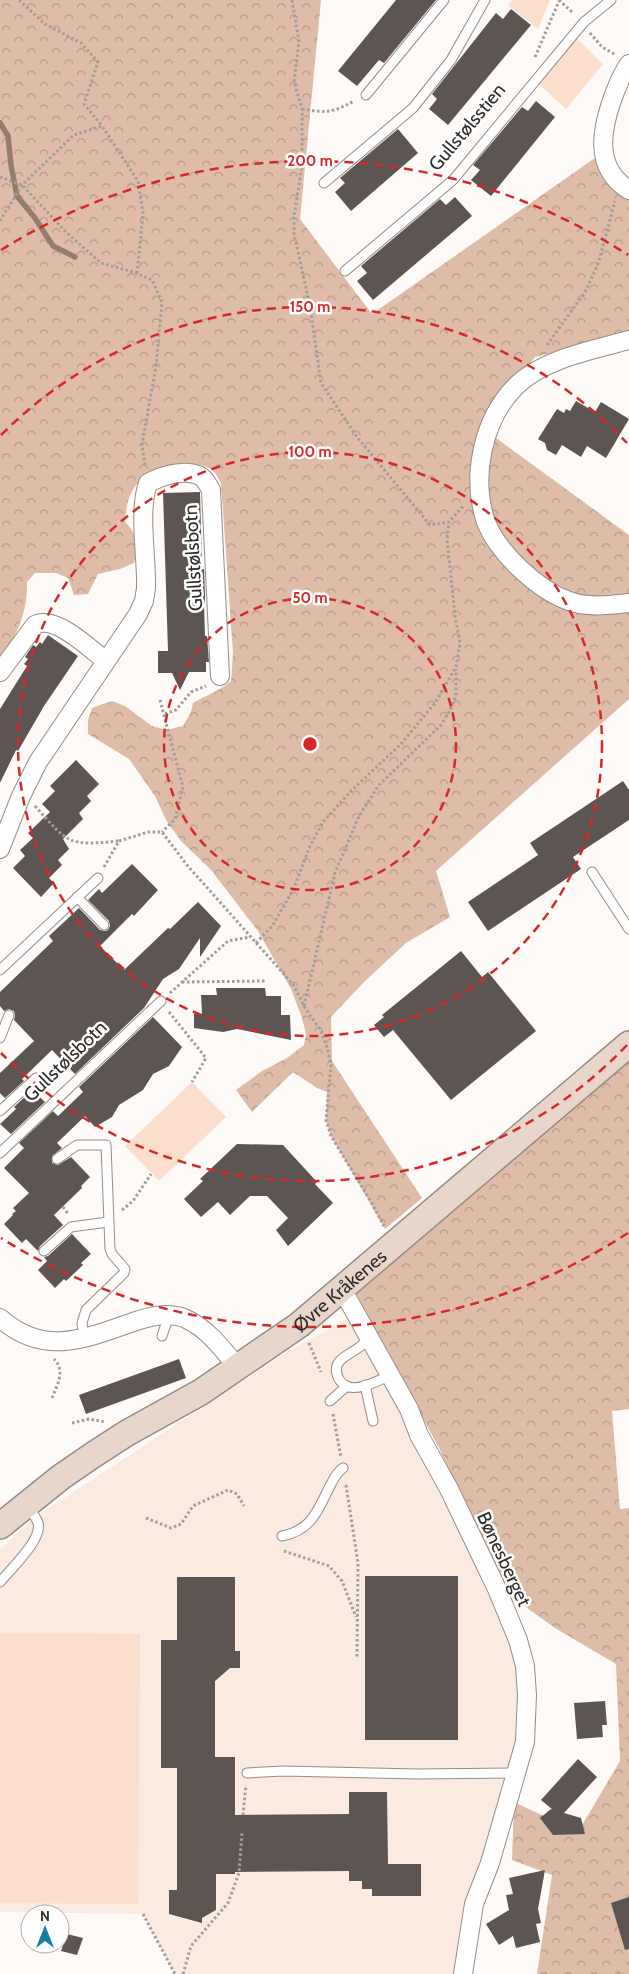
<svg xmlns="http://www.w3.org/2000/svg" width="629" height="1974" font-family="Cabin,sans-serif">
  <defs>
    <pattern id="forest-crowns" width="20" height="18" patternUnits="userSpaceOnUse" patternTransform="scale(1.25)"><rect width="20" height="18" fill="#dfbca7"/><path d="M2 6a3 3 0 1 1 6 0M12 15a3 3 0 1 1 6 0" fill="none" stroke="#b59988"/></pattern>
  </defs>
  <rect width="100%" height="100%" fill="#fefaf8"/>
  <polygon fill="#fbeae0" points="357,1313 497,1589 527,1705 462,1974 175,1974 143,1914 0,1912 0,1549 35,1517 287,1352"/>
  <g fill="url(#forest-crowns)">
    <path d="M0 0H321L300 219 372 314 595 158 629 182V334L535 357 481 427 629 535V699L436 871 450 917 406 943 364 982 331 1017 332 1061 422 1198 385 1229 331 1136 326 1120 327 1092 317 1088 293 1072 252 1112 236 1090 262 1071 287 1058 304 1045 306 1034 302 1018 291 989 258 931 211 870 181 841 166 820 155 796 129 759 88 734V720L92 708 112 701 125 706 152 726 167 730 183 726 191 712 193 703C206 695 220 691 231 681L233 653 221 483C219 480 217 475 215 473 200 455 153 467 139 482 128 493 126 507 125 522 138 535 139 545 134 563L120 569 98 574 88 594 74 595 68 578 56 573H35L27 582C28 611 17 636 0 659Z"/>
    <polygon points="629,1045 629,1409 612,1411 620,1509 629,1508 629,1974 537,1974 552,1875 512,1860 514,1802 578,1832 620,1761 616,1664 555,1628 505,1592 439,1448 356,1294 353,1261"/>
  </g>
  <g fill="#fbdecc">
    <polygon points="512,0 550,0 538,29 508,5"/>
    <polygon points="576,38 603,64 566,109 539,84"/>
    <polygon points="192,1082 226,1117 159,1181 125,1146"/>
    <polygon points="0,1633 140,1634 138,1904 0,1903"/>
  </g>
  <g fill="none" stroke-linecap="round" stroke-linejoin="round">
    <polyline stroke="#957d6e" stroke-width="5.5" points="0,123 8,136 11,165 17,196 35,218 53,246 75,257"/>
  </g>
  <g fill="#5d5551">
    <polygon points="396,0 436,0 384,63 379,60 357,86 338,71"/>
    <polygon points="511,9 531,25 448,125 429,109 437,99 432,94 496,13 503,19"/>
    <polygon points="536,101 555,117 491,196 471,180 480,170 473,165 522,107 528,111"/>
    <polygon points="398,129 418,153 351,211 335,192 345,183 340,178"/>
    <polygon points="455,197 472,216 373,300 357,281 367,273 361,266 440,199 446,205"/>
    <polygon points="576,401 595,412 601,402 629,419 606,458 587,446 581,457 562,445 556,455 547,450 545,443 538,439 557,409 564,413 566,409 570,411"/>
    <polygon points="200,492 202,569 204,569 205,595 205,604 204,604 205,636 207,636 209,662 206,662 206,672 189,672 180,690 172,673 158,673 158,651 168,651 163,493"/>
    <polygon points="48,635 78,656 44,706 18,751 16,750 0,783 0,709 27,666 24,664 28,659 25,657 33,645 36,647 40,642 42,644"/>
    <polygon points="76,760 99,784 87,796 91,801 79,813 83,819 63,839 69,849 58,860 62,865 49,878 54,883 41,897 13,868 25,856 20,850 33,838 28,833 50,812 42,804 55,791 50,786"/>
    <polygon points="623,781 629,790 629,820 573,857 581,869 488,931 468,902 538,855 530,843"/>
    <polygon points="132,864 158,890 134,916 132,914 100,946 124,970 168,928 170,929 198,902 221,926 200,957 200,938 179,969 163,979 144,1008 75,1074 52,1050 22,1079 24,1081 5,1098 0,1093 0,1073 34,1041 14,1020 15,1015 14,1011 9,1009 4,1011 0,1006 0,992 53,941 49,936 79,908 100,930 105,931 108,930 110,926 109,921 88,900 99,889 102,893"/>
    <polygon points="461,951 482,977 488,972 536,1031 451,1100 393,1030 384,1037 374,1025 384,1017 382,1015"/>
    <polygon points="216,988 265,988 266,996 281,996 281,1015 290,1015 291,1040 237,1029 223,1032 194,1028 194,1014 202,1014 201,995 217,995"/>
    <polygon points="153,1017 182,1047 169,1066 153,1074 143,1090 119,1105 112,1117 95,1127 85,1116 57,1143 62,1148 52,1156 52,1163 58,1165 71,1157 90,1177 81,1186 82,1188 54,1215 63,1225 40,1246 38,1251 26,1239 22,1243 4,1224 13,1215 12,1214 16,1211 13,1208 29,1193 4,1168 24,1148 19,1143 53,1111 58,1116 83,1092 79,1087"/>
    <polygon points="32,1090 45,1102 11,1134 0,1124 16,1109 14,1107"/>
    <polygon points="237,1144 283,1145 317,1182 315,1184 333,1203 288,1246 276,1230 288,1218 267,1196 250,1196 230,1215 218,1202 201,1217 184,1199 203,1181 200,1179"/>
    <polygon points="72,1234 91,1254 81,1263 83,1265 66,1281 64,1279 55,1288 38,1270 47,1261 44,1257 48,1256"/>
    <polygon points="179,1359 186,1378 86,1414 79,1395"/>
    <rect x="365" y="1576" width="93" height="164"/>
    <polygon points="177,1577 235,1577 235,1651 240,1651 240,1668 230,1668 215,1681 215,1757 235,1757 235,1815 349,1814 349,1792 387,1792 388,1864 421,1864 421,1896 372,1896 372,1889 362,1889 362,1881 349,1881 349,1871 235,1872 235,1874 216,1874 216,1910 202,1918 202,1923 169,1914 169,1890 177,1890 177,1768 161,1768 161,1640 177,1640"/>
    <polygon points="605,1701 607,1725 602,1725 603,1737 577,1739 574,1703"/>
    <polygon points="578,1759 597,1777 564,1813 581,1818 585,1834 553,1835 540,1818 551,1809 553,1810 541,1800"/>
    <polygon points="545,1870 538,1909 541,1923 536,1924 540,1942 516,1948 513,1936 499,1945 486,1924 509,1910 506,1895 513,1894 509,1878"/>
    <polygon points="629,1897 629,1949 625,1950 611,1903"/>
    <polygon points="67,1934 83,1938 77,1955 61,1951"/>
  </g>
  <g fill="none" stroke-linecap="round" stroke-linejoin="round">
    <defs>
      <g id="lane">
        <polyline points="366,95 444,0"/>
        <polyline points="324,183 413,108 451,60 485,0"/>
        <polyline points="345,271 453,180 584,22 611,0"/>
        <polyline points="592,872 629,929"/>
        <polyline points="77,897 104,925"/>
        <polyline points="0,970 98,878"/>
        <polyline points="0,1038 9,1015"/>
        <polyline points="0,1111 36,1078"/>
        <polyline points="0,1153 161,1001"/>
        <polyline points="57,1159 77,1145 106,1145 110,1249 112,1254 125,1269 124,1273 86,1310 82,1323 84,1339"/>
        <polyline points="44,1251 71,1227 108,1222"/>
        <path d="M368 1335C365 1353 331 1354 337 1374 338 1379 342 1384 346 1386 358 1392 379 1380 391 1375"/>
        <polyline points="162,1336 169,1315"/>
        <polyline points="365,1385 373,1421"/>
        <polyline points="330,1401 347,1386"/>
        <path d="M282 1536C313 1530 318 1509 331 1484 334 1478 337 1472 343 1468"/>
        <path d="M0 1582C10 1570 43 1539 38 1523 36 1517 31 1511 27 1507"/>
        <polyline points="247,1773 283,1771 418,1774 517,1773"/>
      </g>
      <g id="street">
        <path d="M629 64C623 72 619 82 615 92 602 126 592 167 629 190"/>
        <path d="M629 340C593 350 542 359 515 387 482 421 471 478 486 522 498 553 538 590 569 601 588 608 610 605 629 603"/>
        <path d="M0 672 35 625C55 614 90 649 106 661"/>
        <path d="M0 849 21 796 38 762 138 614 144 601 146 588C147 557 138 512 148 483 161 476 183 469 198 475 204 477 208 485 211 490L220 676"/>
        <polyline points="342,1289 409,1409 419,1435 448,1487 497,1589 518,1640 525,1666 527,1695 525,1742 490,1863 474,1904 463,1974"/>
        <path d="M0 1318C44 1358 87 1338 136 1321 151 1316 168 1312 184 1318 206 1327 223 1349 237 1367"/>
      </g>
      <g id="secondary">
        <path id="s1" d="M0 1526 61 1477 93 1455 127 1433 201 1392 299 1325 629 1044"/>
      </g>
    </defs>
    <use href="#lane" stroke="#948c86" stroke-width="11"/>
    <use href="#street" stroke="#948c86" stroke-width="20"/>
    <use href="#secondary" stroke="#948c86" stroke-width="28"/>
    <g stroke="#a19d9b" stroke-width="3" stroke-dasharray="2.5 2.5" stroke-linecap="butt">
      <polyline points="19,0 45,24 81,43 98,62 84,104 102,126"/>
      <polyline points="292,0 299,41 294,82 302,109 302,166 294,216 294,234 310,306 321,383 357,437 430,525 449,522 464,505"/>
      <polyline points="559,0 573,13"/>
      <polyline points="590,33 602,47 616,55"/>
      <polyline points="535,57 559,1"/>
      <path d="M302 109C325 113 333 113 354 101"/>
      <polyline points="0,177 22,185 66,232 101,263 133,272 152,280 162,302 156,366 142,445 145,465"/>
      <polyline points="0,221 22,185 74,135 102,126 138,181 143,213 137,274"/>
      <polyline points="547,345 585,292 598,264 615,201"/>
      <polyline points="160,700 183,787 175,819 162,832"/>
      <polyline points="165,714 176,710 191,692 206,686"/>
      <path d="M35 806C69 844 67 846 119 841"/>
      <polyline points="104,867 119,841 148,832 162,832 187,865 283,973 294,986 304,1006 321,1031 327,1047 331,1065 326,1120 331,1136 370,1200 384,1226"/>
      <polyline points="256,943 273,925 294,888 310,846 323,822 351,791 401,744 435,703 456,667 460,643 455,616 447,539 449,522"/>
      <polyline points="182,982 266,981"/>
      <polyline points="170,993 228,941 250,937"/>
      <polyline points="304,1006 335,873 359,816 379,785 441,725 450,710 456,695 456,669"/>
      <polyline points="169,1012 206,1058 192,1082"/>
      <polyline points="63,1207 69,1215"/>
      <polyline points="122,1210 133,1201 151,1174"/>
      <polyline points="309,1343 321,1372"/>
      <path d="M52 1398C57 1385 66 1371 54 1359"/>
      <polyline points="333,1414 341,1457"/>
      <polyline points="72,1423 89,1419 106,1422"/>
      <polyline points="346,1485 358,1563 357,1658"/>
      <polyline points="146,1518 171,1528 181,1524 193,1506 228,1490 237,1494 244,1506"/>
      <polyline points="284,1551 329,1566 342,1581 356,1617"/>
      <polyline points="243,1815 246,1785"/>
      <polyline points="143,1914 175,1974"/>
      <polyline points="183,1974 191,1946 228,1903 239,1873 242,1833"/>
    </g>
    <use href="#lane" stroke="#fff" stroke-width="9"/>
    <use href="#street" stroke="#fff" stroke-width="18"/>
    <use href="#secondary" stroke="#e9d6cb" stroke-width="25"/>
  </g>
  <g fill="none" stroke="#d62828" stroke-width="2.5" stroke-dasharray="9 6">
    <circle cx="310" cy="744" r="146"/>
    <circle cx="310" cy="744" r="292"/>
    <path d="M627 1045A437 437 0 0 1 1 1053M1 435A437 437 0 0 1 627 443"/>
    <path d="M628 1233A583 583 0 0 1 1 1238M1 250A583 583 0 0 1 628 255"/>
  </g>
  <g text-anchor="middle" dominant-baseline="central" stroke-width="5" stroke-linejoin="round" paint-order="stroke">
    <g font-size="19" fill="#2f2c2a" stroke="#fff">
      <text transform="translate(467 127) rotate(-50)">Gullstølsstien</text>
      <text transform="translate(193 558) rotate(-93)">Gullstølsbotn</text>
      <text transform="translate(65 1061) rotate(-44)">Gullstølsbotn</text>
      <text stroke="none"><textPath href="#s1" startOffset="414">Øvre Kråkenes</textPath></text>
      <text transform="translate(504 1559) rotate(65)">Bønesberget</text>
    </g>
  </g>
  <circle cx="310" cy="744" r="8" fill="#d62828" stroke="#fff" stroke-width="2.5"/>
  <g font-size="15" text-anchor="middle" font-weight="bold" fill="#d62828" stroke="#fff" stroke-width="5" stroke-linejoin="round" paint-order="stroke">
    <text x="310" y="166">200 m</text>
    <text x="310" y="312">150 m</text>
    <text x="310" y="457">100 m</text>
    <text x="310" y="603">50 m</text>
  </g>
  <g transform="translate(45 1929)"><circle r="24" fill="#ffffff" stroke="#acabaa"/>
  <path d="M0-4L9 19L0 12L-9 19Z" fill="#157ca6"/>
  <text y="-8" font-size="14" font-weight="bold" text-anchor="middle" fill="#2f2c2a">N</text>
  </g>
</svg>
